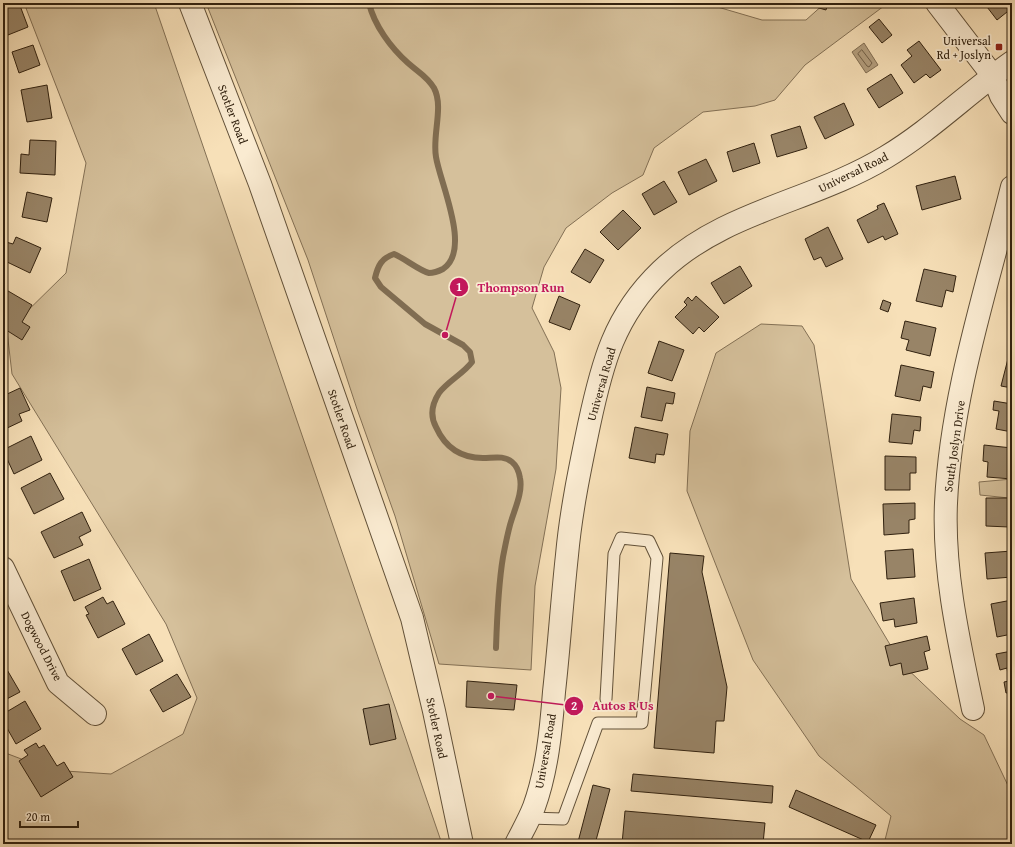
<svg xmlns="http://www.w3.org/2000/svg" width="1015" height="847" font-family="'Gentium Book Plus',serif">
  <rect width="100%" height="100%" fill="#f7e0b8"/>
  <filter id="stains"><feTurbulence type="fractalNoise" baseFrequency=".005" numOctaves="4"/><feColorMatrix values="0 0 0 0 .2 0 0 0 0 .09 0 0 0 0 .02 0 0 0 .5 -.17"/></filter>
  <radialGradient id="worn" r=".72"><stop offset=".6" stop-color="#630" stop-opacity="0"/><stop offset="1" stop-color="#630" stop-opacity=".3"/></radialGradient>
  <g fill="#d5c09b" stroke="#837055">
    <polygon points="24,3 154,3 442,844 3,844 3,752 50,770 111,774 183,734 197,698 166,624 12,374 7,331 66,273 86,163"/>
    <polygon points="206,3 704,3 762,20 806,20 825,3 888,3 805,65 775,100 755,106 703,112 654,148 643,175 612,193 566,228 544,267 532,308 554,352 561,388 556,469 535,586 531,670 439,664 395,516 357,409 308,260"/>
    <polygon points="761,324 802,326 814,345 851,579 901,663 960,719 984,735 1012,794 1012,844 884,844 891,816 819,756 753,660 687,491 690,431 716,353"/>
    <polygon points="1012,479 1012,516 1009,498 980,495 979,482"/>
  </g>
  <polygon fill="#b49f7f" stroke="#806d52" points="864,43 878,65 866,73 852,52"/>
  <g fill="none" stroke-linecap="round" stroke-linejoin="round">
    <polygon stroke="#726047" stroke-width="1" points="862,50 872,63 869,67 867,66 858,54"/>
    <path stroke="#806d52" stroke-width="6" d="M369 3C374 25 391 48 408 63 418 72 427 76 434 88 444 107 432 135 436 157 440 183 472 250 443 269 439 271 434 273 429 273 420 271 404 258 394 254 382 258 378 265 375 278L381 287 425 324 463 345 470 352 472 362C463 374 448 381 439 393 432 404 430 416 436 427 445 447 461 458 483 458 493 458 504 455 512 462 517 466 519 472 520 478 523 493 514 510 510 525 507 536 505 547 503 557 498 587 497 617 496 648"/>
  </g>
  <g fill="#988467" stroke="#31210f">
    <polygon points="3,3 19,3 28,27 3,37"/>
    <polygon points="802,3 828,3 826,10"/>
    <polygon points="984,3 1012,3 1012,8 997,20"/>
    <polygon points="879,19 892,35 882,43 869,27"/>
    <polygon points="919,41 941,70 930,78 926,74 914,83 901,65 912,56 907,50"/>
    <polygon points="33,45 40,65 19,73 12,52"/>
    <polygon points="891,74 903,93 879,108 867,89"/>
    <polygon points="47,85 52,118 27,122 21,90"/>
    <polygon points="844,103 854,125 825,139 814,117"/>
    <polygon points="800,126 807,148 777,157 771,135"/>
    <polygon points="30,140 56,141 55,175 20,173 21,154 29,155"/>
    <polygon points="754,143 760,163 733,172 727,152"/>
    <polygon points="706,159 717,181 689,195 678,172"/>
    <polygon points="955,176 961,199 922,210 916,186"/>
    <polygon points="664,181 677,202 654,215 642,194"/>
    <polygon points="27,192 52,198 47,222 22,217"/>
    <polygon points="884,203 898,234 885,240 883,236 868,243 857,220 878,209 877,206"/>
    <polygon points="623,210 641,228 618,250 600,232"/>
    <polygon points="828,227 843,259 826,267 821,257 814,260 805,239"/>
    <polygon points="16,237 41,248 30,273 5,261 6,258 3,257 3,248 6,242 13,244"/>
    <polygon points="585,249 604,260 590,283 571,272"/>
    <polygon points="740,266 752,286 724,304 711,283"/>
    <polygon points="924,269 956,276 953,292 946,290 942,307 916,301"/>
    <polygon points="3,288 32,305 22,322 30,327 22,340 3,328"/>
    <polygon points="559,296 580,305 570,330 549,322"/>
    <polygon points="696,296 719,317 704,332 699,327 693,334 675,317 687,305 684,302 688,297 692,301"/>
    <polygon points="883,300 891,303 888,312 880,309"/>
    <polygon points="905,321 936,328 930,356 906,350 909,340 901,338"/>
    <polygon points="659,341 684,350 672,381 648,373"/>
    <polygon points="1011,347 1012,347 1012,388 1001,386"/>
    <polygon points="901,365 934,372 931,388 923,386 920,401 895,396"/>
    <polygon points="647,387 675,393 673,404 666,403 662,421 641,417"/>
    <polygon points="20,388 30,410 19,414 22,421 3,430 3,396"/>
    <polygon points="994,401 1012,404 1012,432 996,429 999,411 993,410"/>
    <polygon points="892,414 921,417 920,431 914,430 912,444 889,442"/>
    <polygon points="635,427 668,434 664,455 656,454 655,463 629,458"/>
    <polygon points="31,436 42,460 14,474 3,450"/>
    <polygon points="984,445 1012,448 1012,479 987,477 988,462 983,461"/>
    <polygon points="885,456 916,457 916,473 910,473 910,490 885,490"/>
    <polygon points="50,473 64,499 34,514 21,488"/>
    <polygon points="986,498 1009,498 1009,527 986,526"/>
    <polygon points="915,503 915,519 909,520 909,533 884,535 883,504"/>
    <polygon points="82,512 91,531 79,537 83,545 54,558 41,532"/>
    <polygon points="913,549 915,577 887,579 885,551"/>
    <polygon points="1012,551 1012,577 987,579 985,553"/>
    <polygon points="670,553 704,556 702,572 727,687 724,721 716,721 714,753 654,748"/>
    <polygon points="89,559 101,589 74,601 61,571"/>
    <polygon points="103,597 107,604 113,601 125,624 98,638 86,615 89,614 85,607"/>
    <polygon points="914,598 917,623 895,627 894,619 883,621 880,603"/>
    <polygon points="1012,600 1012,634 997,637 991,604"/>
    <polygon points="149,634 163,661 136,675 122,649"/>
    <polygon points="927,636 930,650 924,652 928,669 903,675 901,663 890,666 885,646"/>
    <polygon points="1012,651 1012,692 1006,693 1004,682 1009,681 1007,668 1000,670 996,654"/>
    <polygon points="6,668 20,692 3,701 3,669"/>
    <polygon points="177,674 191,697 163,712 150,690"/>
    <polygon points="467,681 517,685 514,710 466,707"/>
    <polygon points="25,701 41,729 16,744 3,721 3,714"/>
    <polygon points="389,704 396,739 370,745 363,709"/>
    <polygon points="36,743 39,748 44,745 57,766 64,762 73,777 41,797 19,761 28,755 24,750"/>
    <polygon points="633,774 773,786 772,803 631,791"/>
    <polygon points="593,785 610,789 595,844 584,844 578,842"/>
    <polygon points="796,790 876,825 868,842 789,807"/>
    <polygon points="625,811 765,823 763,844 622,844"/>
  </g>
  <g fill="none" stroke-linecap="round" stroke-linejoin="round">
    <defs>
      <polyline id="service" points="528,818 563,819 598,723 642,723 657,558 649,541 621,538 614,554 606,699"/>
      <g id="minor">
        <polyline points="937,3 993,76 1001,96 1012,113"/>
        <polyline points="3,568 58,683 95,714"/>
        <path d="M973 709C959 642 943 572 946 503 951 396 986 291 1012 187"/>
      </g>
      <g id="tertiary">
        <polyline points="190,3 260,184 412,618 434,711 462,844"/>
        <path d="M516 844C522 832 529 820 534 807 547 771 551 731 554 692 559 647 562 601 567 555 571 511 580 468 589 425 602 364 614 316 661 271 723 211 814 201 886 157 931 130 969 92 1012 62"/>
      </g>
    </defs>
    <use href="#service" stroke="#625139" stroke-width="13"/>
    <use href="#minor" stroke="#625139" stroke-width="24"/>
    <use href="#tertiary" stroke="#625139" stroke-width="24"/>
    <use href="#service" stroke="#faebd1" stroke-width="11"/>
    <use href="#minor" stroke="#faebd1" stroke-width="22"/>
    <use href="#tertiary" stroke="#faebd1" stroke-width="22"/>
  </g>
  <rect fill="#8f2418" stroke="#faebd1" stroke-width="1.5" x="995" y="43" width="8" height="8" rx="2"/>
  <g text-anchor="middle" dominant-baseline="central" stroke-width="3.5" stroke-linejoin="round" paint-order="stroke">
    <g font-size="12" fill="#31210f" stroke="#faebd1" text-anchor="end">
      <text x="991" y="40">Universal<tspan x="991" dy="14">Rd + Joslyn</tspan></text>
    </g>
    <g font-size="12" fill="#31210f" stroke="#faebd1">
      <text transform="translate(233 114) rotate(69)">Stotler Road</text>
      <text transform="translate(853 172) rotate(-26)">Universal Road</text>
      <text transform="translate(601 384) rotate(-74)">Universal Road</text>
      <text transform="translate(342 419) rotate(71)">Stotler Road</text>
      <text transform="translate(954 446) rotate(-82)">South Joslyn Drive</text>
      <text transform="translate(42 646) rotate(63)">Dogwood Drive</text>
      <text transform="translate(437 728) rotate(78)">Stotler Road</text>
      <text transform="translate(545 751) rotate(-80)">Universal Road</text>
    </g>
  </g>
  <path fill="none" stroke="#c2185b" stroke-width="1.5" d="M445 335L459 287M491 696L574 706"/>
  <g fill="#c2185b" stroke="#faebd1" stroke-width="1.5">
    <circle cx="445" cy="335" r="4"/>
    <circle cx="491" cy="696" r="4"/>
    <circle cx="459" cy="287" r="10"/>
    <circle cx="574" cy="706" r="10"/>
  </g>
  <g font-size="12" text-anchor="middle" font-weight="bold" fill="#fff">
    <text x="459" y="291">1</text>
    <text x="574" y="710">2</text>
  </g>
  <g font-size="13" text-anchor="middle" font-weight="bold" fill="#c2185b" stroke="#faebd1" stroke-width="3.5" stroke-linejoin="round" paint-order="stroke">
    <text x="521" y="292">Thompson Run</text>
    <text x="623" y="710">Autos R Us</text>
  </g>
  <rect width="1015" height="847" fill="none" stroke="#f7e0b8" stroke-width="16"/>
  <rect x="4" y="4" width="1007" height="839" fill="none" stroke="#31210f" stroke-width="2"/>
  <rect x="8" y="8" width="999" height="831" fill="none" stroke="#31210f"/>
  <path d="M20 821v6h58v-6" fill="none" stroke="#31210f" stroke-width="2"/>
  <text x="26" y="821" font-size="12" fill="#31210f" stroke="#faebd1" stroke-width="3" paint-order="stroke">20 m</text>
  <rect width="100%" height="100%" filter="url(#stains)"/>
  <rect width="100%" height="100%" fill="url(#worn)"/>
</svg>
